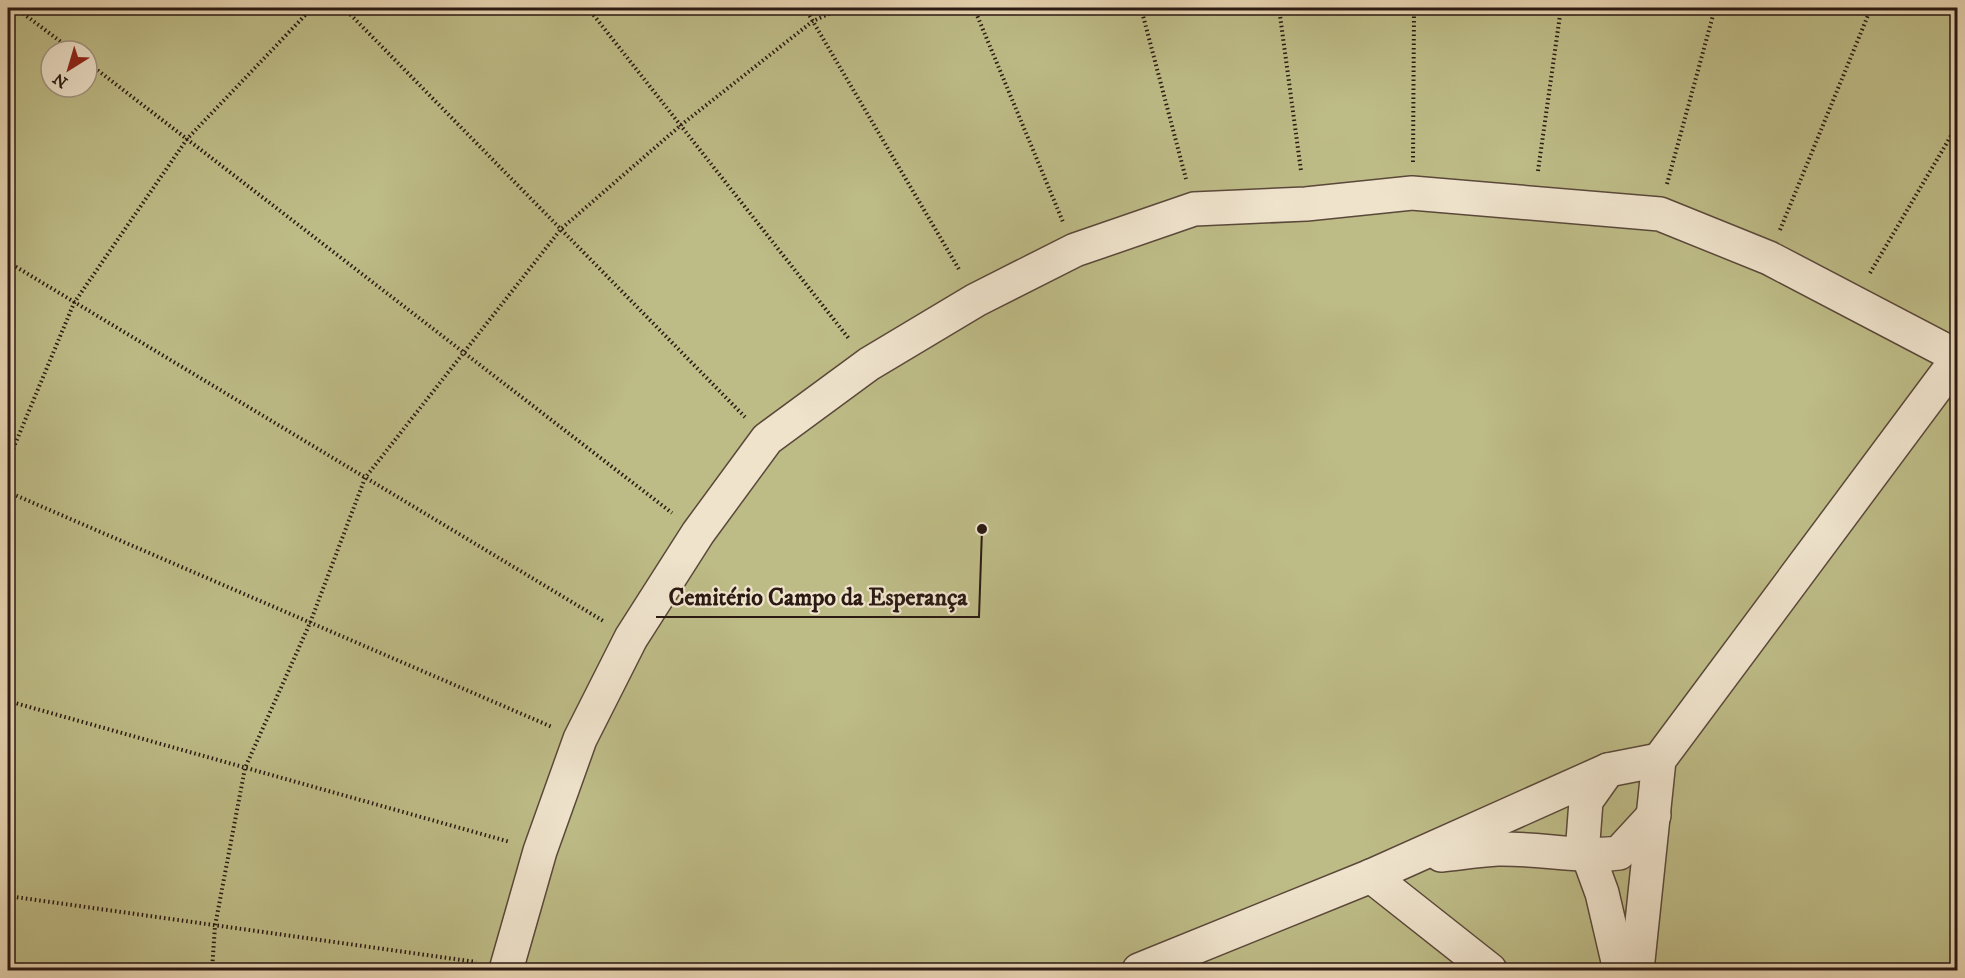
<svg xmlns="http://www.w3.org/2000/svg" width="1965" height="978" font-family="'IM FELL DW Pica',serif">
  <rect width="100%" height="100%" fill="#e7d4b1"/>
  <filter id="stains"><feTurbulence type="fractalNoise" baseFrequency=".00333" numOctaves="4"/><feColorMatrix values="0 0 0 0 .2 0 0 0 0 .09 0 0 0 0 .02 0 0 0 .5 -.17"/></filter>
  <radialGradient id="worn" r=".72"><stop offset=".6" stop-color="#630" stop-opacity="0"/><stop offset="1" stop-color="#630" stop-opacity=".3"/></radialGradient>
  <path fill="#bdbb86" stroke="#746a4c" stroke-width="1.5" fill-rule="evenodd" d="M8 8H1957V970H8ZM51 51H87V87H51Z"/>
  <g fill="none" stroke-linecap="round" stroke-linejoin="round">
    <defs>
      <g id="minor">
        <polyline points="1608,770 1586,801 1583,841 1602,893 1620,970"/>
        <path d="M1441 855C1460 853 1479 850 1498 849 1539 848 1578 858 1619 853L1654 815"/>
        <polyline points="1371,876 1490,970"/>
        <polyline points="506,970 540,851 580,739 631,638 698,533 767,439 869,364 976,300 1075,250 1194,209 1306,204 1412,193 1660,214 1769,258 1958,357"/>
        <polyline points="1139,970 1371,876 1608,770 1659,760"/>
        <polyline points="1637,970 1659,760 1958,358"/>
      </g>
    </defs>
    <use href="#minor" stroke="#5a483a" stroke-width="36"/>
    <g stroke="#2b1a13" stroke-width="4" stroke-dasharray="1.5 3" stroke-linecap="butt">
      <polyline points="16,8 73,51"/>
      <polyline points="344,8 745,417"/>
      <polyline points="588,8 850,340"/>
      <polyline points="805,8 960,271"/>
      <polyline points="974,8 1063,222"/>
      <polyline points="1141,8 1186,179"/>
      <polyline points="1279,8 1301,171"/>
      <polyline points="87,62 672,513"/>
      <polyline points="1413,162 1414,8"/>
      <polyline points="1538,171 1561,8"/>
      <polyline points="1667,184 1715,8"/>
      <polyline points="1780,230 1871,8"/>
      <polyline points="8,262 605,622"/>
      <polyline points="1870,273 1958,124"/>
      <polyline points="8,461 74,303 187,139 312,8"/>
      <polyline points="8,492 552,727"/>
      <polyline points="8,701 510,842"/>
      <polyline points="8,896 476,962"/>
      <polyline points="212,970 215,926 245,768 310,623 365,478 561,229 681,125 813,21 842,8"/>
    </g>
    <use href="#minor" stroke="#efe3cc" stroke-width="33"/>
  </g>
  <path fill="none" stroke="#2b1a13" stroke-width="2" d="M982 529L979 617H656"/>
  <circle fill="#2b1a13" stroke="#efe3cc" stroke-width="2" cx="982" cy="529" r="6"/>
  <g font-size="24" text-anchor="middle" font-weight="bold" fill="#2b1a13" stroke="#efe3cc" stroke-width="4.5" stroke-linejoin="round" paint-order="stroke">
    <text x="818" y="605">Cemitério Campo da Esperança</text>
  </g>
  <rect width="1965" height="978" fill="none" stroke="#e7d4b1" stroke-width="30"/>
  <rect x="9" y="9" width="1947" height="960" fill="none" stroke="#2b1a13" stroke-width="3"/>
  <rect x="15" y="15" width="1935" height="948" fill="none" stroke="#2b1a13" stroke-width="1.5"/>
  <g transform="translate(69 69) rotate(217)"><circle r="28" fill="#efe3cc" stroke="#a19382" stroke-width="1.5"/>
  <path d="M0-4.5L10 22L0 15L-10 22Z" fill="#8f2418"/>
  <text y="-9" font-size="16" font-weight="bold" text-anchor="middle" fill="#2b1a13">N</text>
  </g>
  <rect width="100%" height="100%" filter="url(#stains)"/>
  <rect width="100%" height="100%" fill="url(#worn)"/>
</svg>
